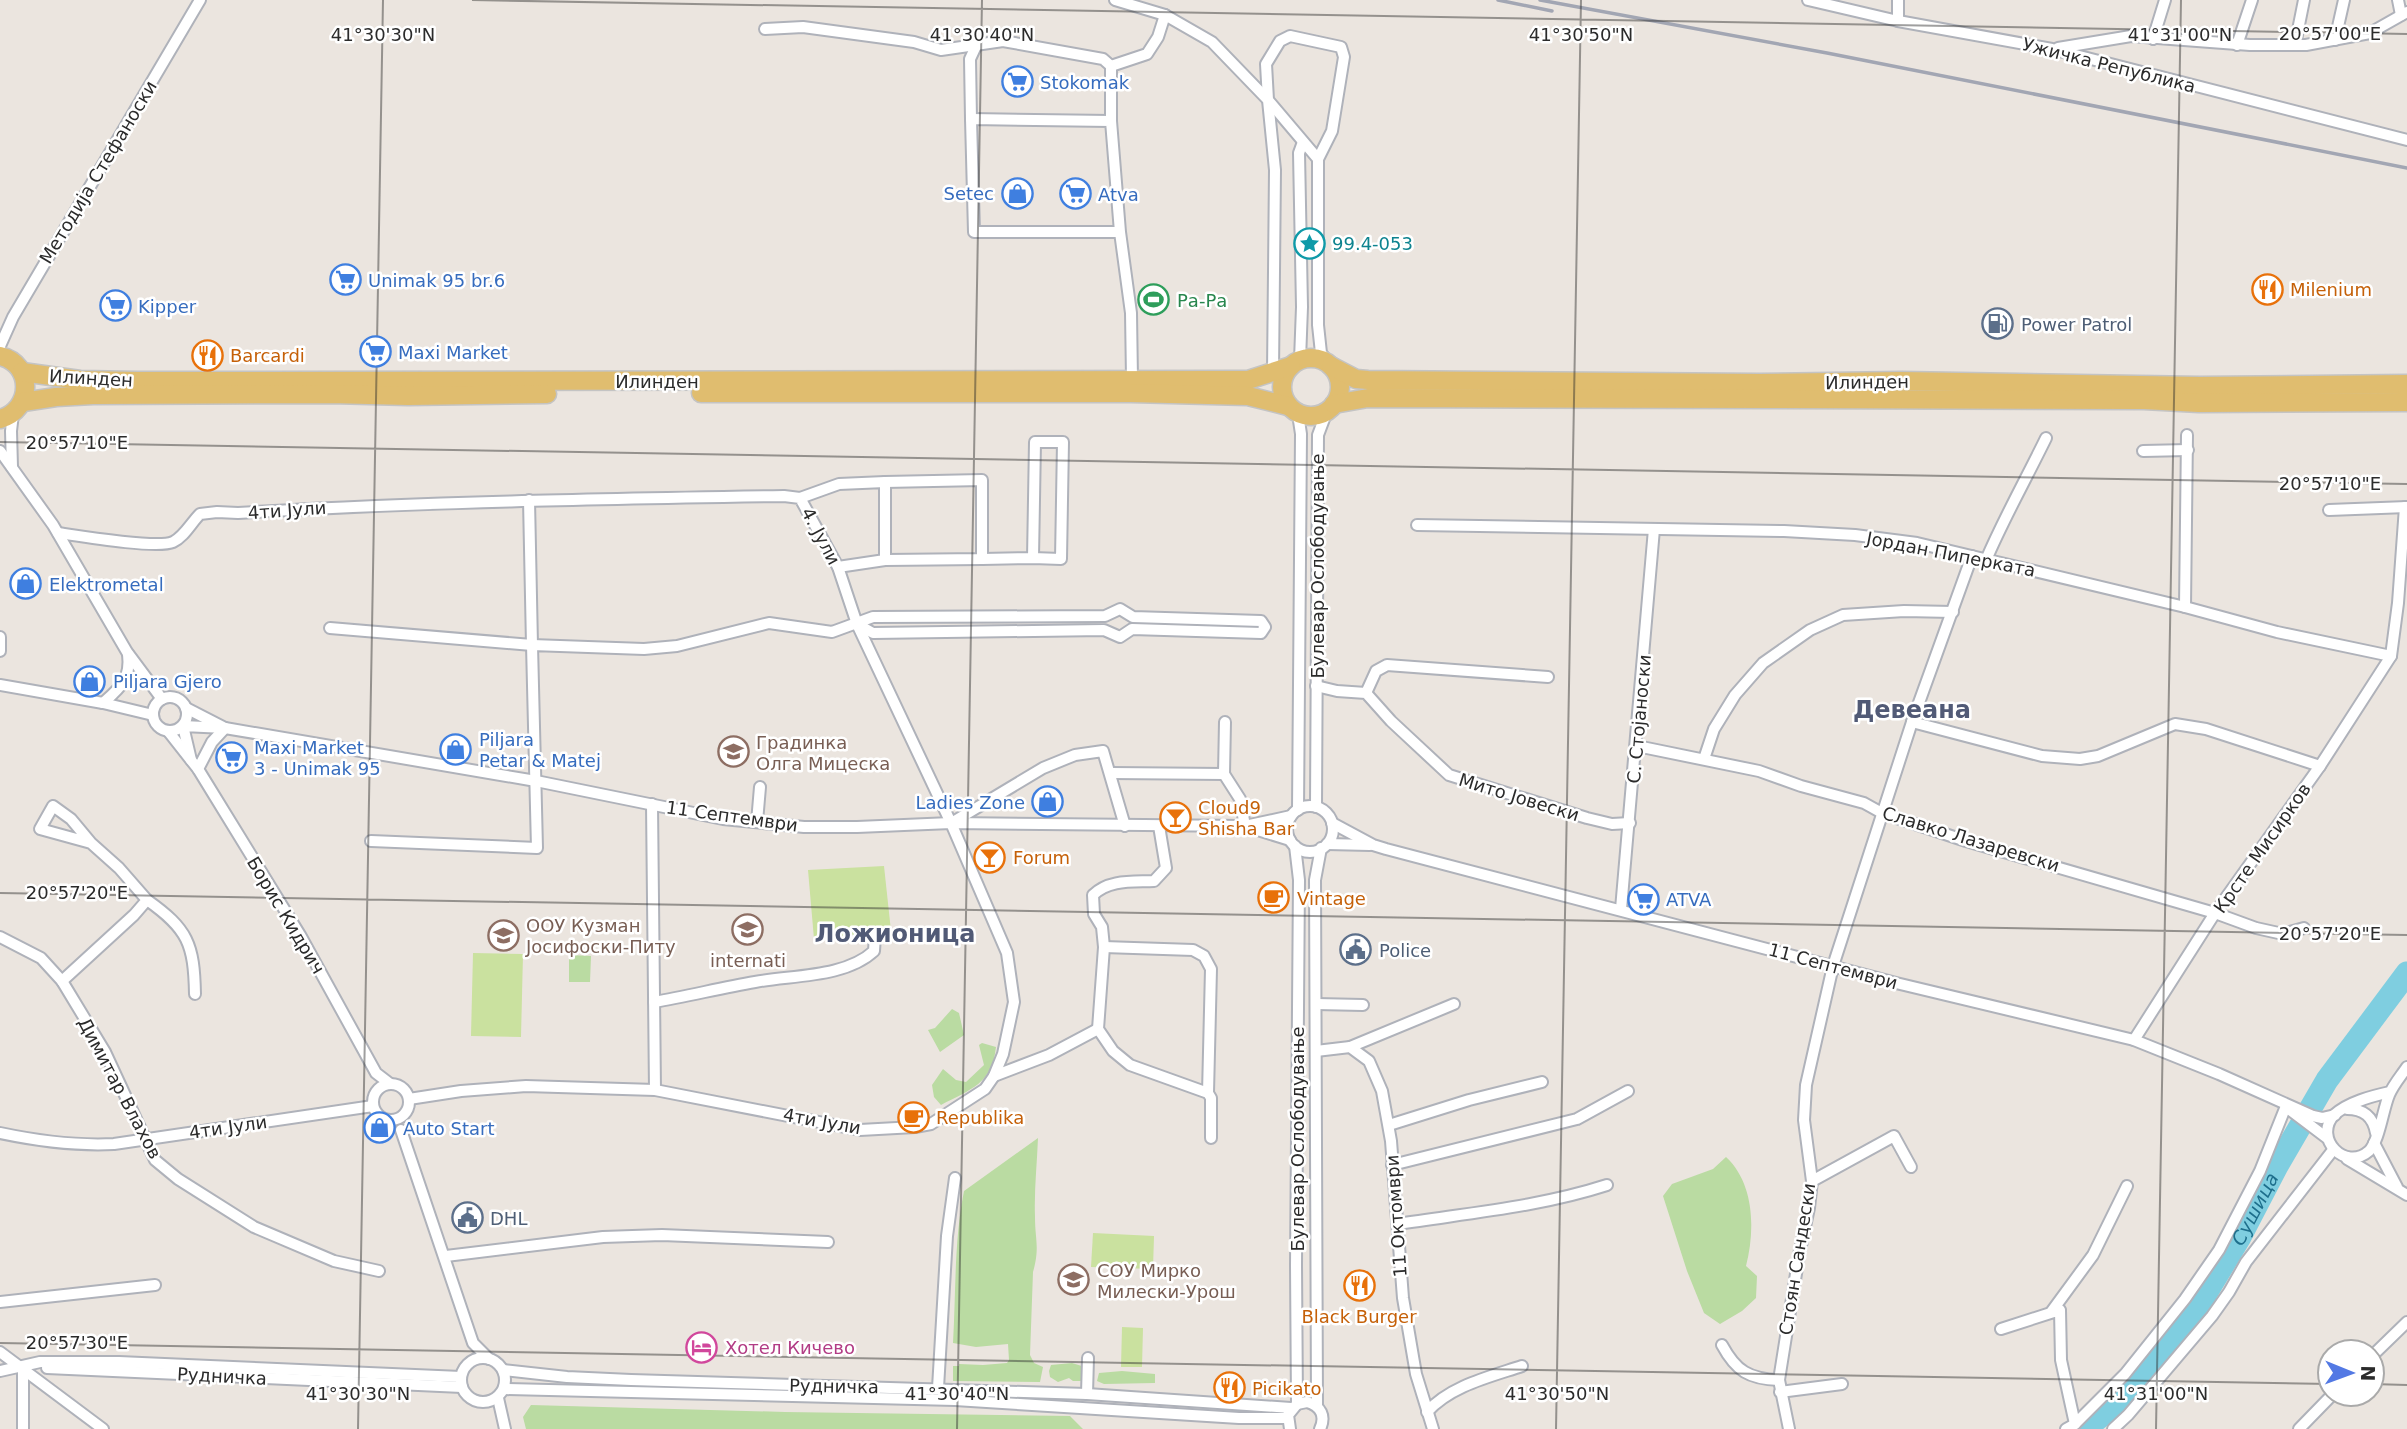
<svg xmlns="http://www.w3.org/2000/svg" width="2407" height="1429" font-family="'DejaVu Sans',sans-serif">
  <rect width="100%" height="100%" fill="#ebe5df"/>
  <g fill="#badba2">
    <polygon points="569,955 591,956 590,982 569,982"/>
    <polygon points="952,1009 959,1013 964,1035 940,1052 928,1030 935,1028"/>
    <path d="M982 1043 996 1047C992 1084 971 1089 941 1105L934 1097 932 1085 943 1069 956 1080 966 1082 984 1065 979 1045Z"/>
    <path d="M1038 1138C1037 1164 1034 1191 1035 1217 1035 1240 1040 1247 1033 1272L1030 1355 1034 1363 1043 1367 1040 1382 953 1381V1366H959V1364L983 1365 1007 1363 1009 1360 1008 1344 976 1347 953 1343C956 1292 954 1241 964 1191Z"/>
    <path d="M1726 1157C1755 1184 1755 1231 1746 1266L1757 1276 1756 1298 1742 1311 1720 1324 1704 1313 1687 1271 1663 1196 1672 1184 1713 1169Z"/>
    <polygon points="1072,1363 1085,1367 1081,1381 1073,1381 1069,1378 1058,1382 1050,1377 1049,1371 1051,1365"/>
    <polygon points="1122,1371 1155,1374 1155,1383 1104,1384 1097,1381 1099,1373"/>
    <polygon points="531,1405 785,1412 1070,1416 1083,1429 526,1429 523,1417"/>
  </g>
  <g fill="#cae19f">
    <polygon points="884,866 891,931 814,939 808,870"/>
    <polygon points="473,953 523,954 521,1037 471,1036"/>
    <polygon points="1093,1233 1154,1236 1153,1269 1091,1267"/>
    <polygon points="1122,1327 1143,1328 1142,1367 1121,1367"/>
  </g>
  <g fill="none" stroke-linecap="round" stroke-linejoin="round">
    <path stroke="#7fcee0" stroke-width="23" id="s1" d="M2085 1429 2112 1407 2143 1374 2199 1305 2240 1237 2277 1166 2327 1080 2407 973"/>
    <defs>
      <g id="minor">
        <polyline points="1115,0 1165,15 1212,42 1268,100 1275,170 1273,372"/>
        <polyline points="1808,0 1898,21 2052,49 2407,140"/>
        <polyline points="2398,0 2401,15"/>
        <polyline points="1898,21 1898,0"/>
        <polyline points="765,29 803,27 914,42 941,50 1003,41 1103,59 1111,66"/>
        <polyline points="2153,39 2165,0"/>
        <polyline points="2335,40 2344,0"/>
        <polyline points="2237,45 2252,0"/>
        <polyline points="2295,45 2304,0"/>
        <polyline points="2058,48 2131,36 2250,45 2306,45 2370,33 2407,12"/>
        <polyline points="971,119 970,59 976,46"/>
        <polyline points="1111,121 1111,66 1147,54 1158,37 1165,15"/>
        <polyline points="1318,159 1268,100 1266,64 1280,41 1290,36 1341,47 1344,57 1332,131 1318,159 1318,325 1321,353 1331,366"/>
        <polyline points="1120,232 1111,121 971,119 974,232 1120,232 1131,313 1132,379"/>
        <polyline points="0,346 13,317 200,0"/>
        <polyline points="1300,360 1302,307 1299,153 1303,142"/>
        <polyline points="0,451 53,525 127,652 162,699"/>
        <polyline points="2143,451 2188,450"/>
        <polyline points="12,467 11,431 13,414"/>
        <polyline points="800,498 839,484 885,482 885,560 838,567"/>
        <polyline points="2329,510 2407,507"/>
        <polyline points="1417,525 1784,531 1855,535 1917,543 2185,607 2277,632 2391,656"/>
        <path d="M58 533C79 536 157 549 173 542 184 537 191 523 200 514L217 512 238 513C420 502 602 499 784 496L800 498 838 567 857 624 951 823 1007 953 1014 1002 1003 1054 994 1076 985 1089 931 1124 915 1127 860 1130 655 1090 526 1086 461 1091 409 1099"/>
        <polyline points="982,559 1033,558 1035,442 1063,442 1061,559 1033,558"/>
        <polyline points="885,560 982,559 982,480 885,482"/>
        <path d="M1986 560C2004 518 2026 479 2046 438"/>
        <polyline points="2185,607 2187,435"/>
        <polyline points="330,628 532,645 529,500"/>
        <polyline points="0,637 0,651"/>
        <polyline points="0,685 103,703 153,715"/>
        <polyline points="1316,686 1337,691 1366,693 1391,721 1449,775 1587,818 1612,824 1630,823"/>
        <polyline points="1366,693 1376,671 1387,665 1548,677"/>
        <circle cx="170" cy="714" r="17"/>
        <path d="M103 703C121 687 131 679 128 654"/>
        <polyline points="186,708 223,727"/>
        <polyline points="1912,722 2042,756 2080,759 2098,756 2175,724 2206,729 2320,766"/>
        <polyline points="168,731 198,769 300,935 376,1073 389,1083"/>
        <polyline points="1637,746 1759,771 1801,786 1864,803 1882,813 1966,841 2215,913 2256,928 2283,934 2304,928"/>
        <polyline points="1704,759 1714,729 1735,695 1763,663 1810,630 1843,615 1904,611 1953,612"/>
        <polyline points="191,760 183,726 225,728 536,781 723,819 804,827 857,827 951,823 1245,826 1291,816"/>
        <polyline points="198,769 212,742 225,728"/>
        <polyline points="1111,773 1224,774 1225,722"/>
        <polyline points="1224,774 1240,799 1245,826"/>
        <polyline points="652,804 655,1090"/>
        <circle cx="1310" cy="829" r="23"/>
        <polyline points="1316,807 1318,435 1327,411"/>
        <polyline points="1298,810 1301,434 1298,414"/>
        <polyline points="757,822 760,787"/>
        <polyline points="953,822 1043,768 1075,755 1103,751 1125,826"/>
        <polyline points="1332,823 1373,845 1386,849 1896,983 2134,1040 2219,1074 2313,1116 2322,1118 2335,1115"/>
        <path d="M1159 826 1166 868 1154 881C1133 882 1109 879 1093 895L1094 914 1102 927 1104 947 1098 1029 1113 1051 1130 1065 1208 1093 1211 1098V1138"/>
        <polyline points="1248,827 1290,840"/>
        <polyline points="371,841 537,848 532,645 644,649 677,646 769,623 832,632 873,617 1105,616 1120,609 1133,617 1261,621 1265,627 1261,633 1132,629 1120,637 1104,630 873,633 857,624"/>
        <polyline points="1327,844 1370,845"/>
        <path d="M147 900C188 929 194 944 195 994"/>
        <polyline points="1621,909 1654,529"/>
        <polyline points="0,937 41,958 62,981 105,1052 155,1160 178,1179 254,1227 334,1261 379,1271"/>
        <polyline points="1104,947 1193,950 1204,956 1211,969 1208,1093"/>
        <polyline points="62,981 134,915 147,900 119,868 91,843 71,819 53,806 40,829 91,843"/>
        <path d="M654 1002C688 996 721 988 755 982 791 975 845 978 874 951L875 936"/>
        <polyline points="1316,1004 1363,1005"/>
        <polyline points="2134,1040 2215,913 2320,766 2391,656 2398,603 2405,507"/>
        <polyline points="1350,1047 1454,1004"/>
        <polyline points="1316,1051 1350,1047 1369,1061 1382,1091 1391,1141 1403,1298 1416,1374 1433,1429"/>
        <polyline points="994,1076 1049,1055 1098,1029"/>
        <circle cx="391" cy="1102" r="18"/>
        <path d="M2390 1092C2372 1096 2348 1102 2334 1115 2313 1138 2345 1172 2369 1151 2379 1142 2383 1109 2389 1095 2393 1085 2401 1076 2407 1067"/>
        <path d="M2347 1109C2364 1109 2373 1117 2376 1133"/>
        <polyline points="2290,1110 2327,1138"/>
        <polyline points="1389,1125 1469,1100 1542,1082"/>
        <polyline points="401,1130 473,1343 489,1359"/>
        <path d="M0 1133C38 1141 75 1146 114 1144L373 1106"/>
        <polyline points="2374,1143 2397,1187"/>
        <polyline points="2347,1159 2407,1195"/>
        <polyline points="1392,1165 1577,1119 1628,1091"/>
        <polyline points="1812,1181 1894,1136 1911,1167"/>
        <path d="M1398 1224C1468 1213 1539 1207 1607 1185"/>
        <polyline points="446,1256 603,1237 662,1235 828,1242"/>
        <polyline points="0,1302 155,1285"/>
        <polyline points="2052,1311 2093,1255 2127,1186"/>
        <polyline points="2001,1329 2060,1310 2061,1360 2075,1424"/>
        <path d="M1722 1345C1736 1371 1749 1379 1779 1380"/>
        <polyline points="0,1352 103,1429"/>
        <polyline points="2372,1356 2407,1322"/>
        <circle cx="483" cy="1380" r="22"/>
        <polyline points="47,1368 462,1387"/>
        <polyline points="503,1370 567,1377 631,1380 1087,1394 1291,1408"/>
        <polyline points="0,1371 40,1362 119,1362 461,1377"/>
        <polyline points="938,1388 947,1236 955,1178"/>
        <polyline points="504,1389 955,1400 1239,1418 1288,1418"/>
        <polyline points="1780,1392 1842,1384"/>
        <polyline points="1087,1394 1088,1358"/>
        <polyline points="498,1398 505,1429"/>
        <path d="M1297 1404 1307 1402C1321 1406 1326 1416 1320 1429"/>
        <polyline points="1317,1406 1315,880 1321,848"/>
        <path d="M1427 1412C1450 1386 1489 1377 1522 1366"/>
        <polyline points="23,1429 23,1367"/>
        <polyline points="1290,1429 1288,1415 1297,1404 1296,1265 1299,880 1295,846"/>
        <polyline points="1789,1429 1779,1380 1799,1255 1809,1208 1812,1181 1804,1120 1806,1085 1833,966 1912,722 1972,556"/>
        <polyline points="2066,1429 2075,1424 2125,1374 2185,1299 2219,1250 2260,1171 2286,1106"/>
        <polyline points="2113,1429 2128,1415 2212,1316 2229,1292 2246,1262 2333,1150"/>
        <polyline points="2299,1429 2333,1394"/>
      </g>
      <g id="primary">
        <path d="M0 356C34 364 33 410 0 419"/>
        <circle cx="1311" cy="387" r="29"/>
        <polyline points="1331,366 1356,379 1368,380 1760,383 1901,381 2200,386 2407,384"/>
        <polyline points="22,372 80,380 137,381 1227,380 1248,380 1291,366"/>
        <polyline points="701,393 1131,393 1248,396 1288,406"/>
        <polyline points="23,402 56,397 93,395 331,394 408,396 547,394"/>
        <polyline points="1334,404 1368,398 2144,400 2199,403 2407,402"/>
      </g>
    </defs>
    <use href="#minor" stroke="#afb2ba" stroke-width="14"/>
    <use href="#primary" stroke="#c4c4c4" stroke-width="21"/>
    <use href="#minor" stroke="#fff" stroke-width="10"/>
    <use href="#primary" stroke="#e0bd6f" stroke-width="18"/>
    <g stroke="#a2a6b3" stroke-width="3.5">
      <polyline points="1498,0 1552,11"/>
      <polyline points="1540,0 1827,53 2407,168"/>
    </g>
  </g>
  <path fill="none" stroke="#2b2b2b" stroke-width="2" stroke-opacity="0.45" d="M472 0 2407 34M0 442 2407 484M0 893 2407 935M0 1343 2330 1384M2372 1384 2407 1385M358 1429 383 0M957 1429 982 0M1556 1429 1581 0M2156 1429 2181 0"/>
  <defs>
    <symbol id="supermarket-ring" viewBox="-11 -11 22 22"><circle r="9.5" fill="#fff" stroke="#3f7fe0" stroke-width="1.5"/><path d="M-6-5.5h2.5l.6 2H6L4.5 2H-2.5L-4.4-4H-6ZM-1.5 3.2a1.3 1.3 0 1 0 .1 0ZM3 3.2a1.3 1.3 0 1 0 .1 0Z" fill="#3f7fe0"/></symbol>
    <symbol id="shop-ring" viewBox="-11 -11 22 22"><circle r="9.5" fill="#fff" stroke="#3f7fe0" stroke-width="1.5"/><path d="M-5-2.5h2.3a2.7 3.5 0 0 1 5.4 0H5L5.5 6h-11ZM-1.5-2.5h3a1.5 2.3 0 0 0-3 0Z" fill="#3f7fe0"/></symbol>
    <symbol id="sight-ring" viewBox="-11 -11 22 22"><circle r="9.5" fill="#fff" stroke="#0f9aa8" stroke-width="1.5"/><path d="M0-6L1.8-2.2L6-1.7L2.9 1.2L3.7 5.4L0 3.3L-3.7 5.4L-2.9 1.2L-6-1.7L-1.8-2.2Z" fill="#0f9aa8"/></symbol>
    <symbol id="restaurant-ring" viewBox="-11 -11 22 22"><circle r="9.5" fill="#fff" stroke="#e8710a" stroke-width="1.5"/><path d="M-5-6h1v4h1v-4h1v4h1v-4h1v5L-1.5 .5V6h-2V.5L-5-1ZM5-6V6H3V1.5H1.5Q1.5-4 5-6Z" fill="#e8710a"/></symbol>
    <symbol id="stadium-ring" viewBox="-11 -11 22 22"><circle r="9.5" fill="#fff" stroke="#2e9e5b" stroke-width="1.5"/><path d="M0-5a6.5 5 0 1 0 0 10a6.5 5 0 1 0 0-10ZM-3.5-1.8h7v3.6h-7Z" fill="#2e9e5b"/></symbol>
    <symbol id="fuel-ring" viewBox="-11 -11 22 22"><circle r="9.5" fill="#fff" stroke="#5c6f8a" stroke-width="1.5"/><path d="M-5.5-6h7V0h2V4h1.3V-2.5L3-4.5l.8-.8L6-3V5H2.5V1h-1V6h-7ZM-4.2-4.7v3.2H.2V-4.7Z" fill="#5c6f8a"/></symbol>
    <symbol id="school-ring" viewBox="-11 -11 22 22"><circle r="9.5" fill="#fff" stroke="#8d6e63" stroke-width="1.5"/><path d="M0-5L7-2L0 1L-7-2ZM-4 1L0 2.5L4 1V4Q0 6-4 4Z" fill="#8d6e63"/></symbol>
    <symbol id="bar-ring" viewBox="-11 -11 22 22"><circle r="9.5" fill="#fff" stroke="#e8710a" stroke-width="1.5"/><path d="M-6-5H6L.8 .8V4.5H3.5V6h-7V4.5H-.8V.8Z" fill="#e8710a"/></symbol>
    <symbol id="cafe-ring" viewBox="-11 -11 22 22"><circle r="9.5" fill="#fff" stroke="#e8710a" stroke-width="1.5"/><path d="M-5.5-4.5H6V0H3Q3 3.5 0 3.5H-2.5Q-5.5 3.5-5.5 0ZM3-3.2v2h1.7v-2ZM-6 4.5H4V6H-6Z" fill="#e8710a"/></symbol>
    <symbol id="civic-ring" viewBox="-11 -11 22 22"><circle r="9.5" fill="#fff" stroke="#5c6f8a" stroke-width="1.5"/><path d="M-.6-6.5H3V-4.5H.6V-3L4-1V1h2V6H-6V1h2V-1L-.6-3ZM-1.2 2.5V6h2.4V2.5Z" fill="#5c6f8a"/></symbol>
    <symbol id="university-ring" viewBox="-11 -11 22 22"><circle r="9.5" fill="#fff" stroke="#8d6e63" stroke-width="1.5"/><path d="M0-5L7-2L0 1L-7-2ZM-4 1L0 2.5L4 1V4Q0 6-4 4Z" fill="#8d6e63"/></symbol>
    <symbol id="hotel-ring" viewBox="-11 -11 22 22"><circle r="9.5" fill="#fff" stroke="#d1479c" stroke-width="1.5"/><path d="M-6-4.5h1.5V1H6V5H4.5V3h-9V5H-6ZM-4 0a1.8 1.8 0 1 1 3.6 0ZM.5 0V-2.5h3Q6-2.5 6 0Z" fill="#d1479c"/></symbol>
  </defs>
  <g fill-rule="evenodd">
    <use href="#supermarket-ring" x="1000" y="64" width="35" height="35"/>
    <use href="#shop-ring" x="1000" y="176" width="35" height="35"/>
    <use href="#supermarket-ring" x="1058" y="176" width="35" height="35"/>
    <use href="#sight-ring" x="1292" y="226" width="35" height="35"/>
    <use href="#supermarket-ring" x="328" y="262" width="35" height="35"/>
    <use href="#restaurant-ring" x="2250" y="272" width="35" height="35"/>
    <use href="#stadium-ring" x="1136" y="282" width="35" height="35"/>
    <use href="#supermarket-ring" x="98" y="288" width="35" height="35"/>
    <use href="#fuel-ring" x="1980" y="306" width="35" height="35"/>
    <use href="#supermarket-ring" x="358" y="334" width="35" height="35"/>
    <use href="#restaurant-ring" x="190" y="338" width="35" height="35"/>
    <use href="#shop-ring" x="8" y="566" width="35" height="35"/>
    <use href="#shop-ring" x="72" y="664" width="35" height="35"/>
    <use href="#shop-ring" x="438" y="732" width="35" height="35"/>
    <use href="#school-ring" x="716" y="734" width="35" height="35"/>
    <use href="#supermarket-ring" x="214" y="740" width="35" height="35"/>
    <use href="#shop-ring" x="1030" y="784" width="35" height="35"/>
    <use href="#bar-ring" x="1158" y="800" width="35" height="35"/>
    <use href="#bar-ring" x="972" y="840" width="35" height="35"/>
    <use href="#cafe-ring" x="1256" y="880" width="35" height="35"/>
    <use href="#supermarket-ring" x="1626" y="882" width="35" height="35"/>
    <use href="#school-ring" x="730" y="912" width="35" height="35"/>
    <use href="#school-ring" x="486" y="918" width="35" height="35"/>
    <use href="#civic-ring" x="1338" y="932" width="35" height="35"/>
    <use href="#cafe-ring" x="896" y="1100" width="35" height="35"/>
    <use href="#shop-ring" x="362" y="1110" width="35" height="35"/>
    <use href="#civic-ring" x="450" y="1200" width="35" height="35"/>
    <use href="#university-ring" x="1056" y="1262" width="35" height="35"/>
    <use href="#restaurant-ring" x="1342" y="1268" width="35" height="35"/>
    <use href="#hotel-ring" x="684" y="1330" width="35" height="35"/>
    <use href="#restaurant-ring" x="1212" y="1370" width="35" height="35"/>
  </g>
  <g text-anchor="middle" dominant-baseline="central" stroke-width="5" stroke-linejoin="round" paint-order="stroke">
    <g font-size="18" fill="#2b2b2b" stroke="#fff">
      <text transform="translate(2109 65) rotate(14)">Ужичка Република</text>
      <text transform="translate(98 172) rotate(-59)">Методија Стефаноски</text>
      <text transform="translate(91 378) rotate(3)">Илинден</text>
      <text x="657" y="381">Илинден</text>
      <text transform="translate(1867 382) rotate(-1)">Илинден</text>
      <text transform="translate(287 510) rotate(-4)">4ти Јули</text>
      <text transform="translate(821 536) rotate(62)">4. Јули</text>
      <text transform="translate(1951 554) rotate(11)">Јордан Пиперката</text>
      <text transform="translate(1317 566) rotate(-90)">Булевар Ослободување</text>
      <text transform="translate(1639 719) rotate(-85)">С. Стојаноски</text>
      <text transform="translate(1519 797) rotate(17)">Мито Јовески</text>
      <text transform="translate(732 816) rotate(8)">11 Септември</text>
      <text transform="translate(1971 839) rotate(17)">Славко Лазаревски</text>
      <text transform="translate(2262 848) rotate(-55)">Крсте Мисирков</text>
      <text transform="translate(286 915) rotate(59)">Борис Кидрич</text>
      <text transform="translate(1833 966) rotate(15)">11 Септември</text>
      <text transform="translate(120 1088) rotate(62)">Димитар Влахов</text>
      <text transform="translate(822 1121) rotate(10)">4ти Јули</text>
      <text transform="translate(228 1127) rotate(-8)">4ти Јули</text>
      <text transform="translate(1297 1139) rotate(-90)">Булевар Ослободување</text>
      <text transform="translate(1396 1216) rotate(-94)">11 Октомври</text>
      <text transform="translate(1797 1259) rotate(-81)">Стоян Сандески</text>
      <text transform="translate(222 1376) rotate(3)">Рудничка</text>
      <text transform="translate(834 1386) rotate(1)">Рудничка</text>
    </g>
    <g font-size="18" fill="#366cbe" stroke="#fff" text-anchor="start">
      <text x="1040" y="82">Stokomak</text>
      <text x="994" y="193" text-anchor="end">Setec</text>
      <text x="1098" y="194">Atva</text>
      <text x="368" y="280">Unimak 95 br.6</text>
      <text x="138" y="306">Kipper</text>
      <text x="398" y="352">Maxi Market</text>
      <text x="49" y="584">Elektrometal</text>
      <text x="113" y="681">Piljara Gjero</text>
      <text x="479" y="739">Piljara<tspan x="479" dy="21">Petar &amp; Matej</tspan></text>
      <text x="254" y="747">Maxi Market<tspan x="254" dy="21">3 - Unimak 95</tspan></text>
      <text x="1025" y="802" text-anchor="end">Ladies Zone</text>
      <text x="1666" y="899">ATVA</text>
      <text x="403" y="1128">Auto Start</text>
    </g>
    <g font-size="18" fill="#0d838f" stroke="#fff" text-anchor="start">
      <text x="1332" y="243">99.4-053</text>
    </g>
    <g font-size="18" fill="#c56008" stroke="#fff" text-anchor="start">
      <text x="2290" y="289">Milenium</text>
      <text x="230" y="355">Barcardi</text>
      <text x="1198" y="807">Cloud9<tspan x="1198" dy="21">Shisha Bar</tspan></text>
      <text x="1013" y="857">Forum</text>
      <text x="1297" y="898">Vintage</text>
      <text x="936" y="1117">Republika</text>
      <text x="1359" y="1316" text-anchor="middle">Black Burger</text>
      <text x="1252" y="1388">Picikato</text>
    </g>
    <g font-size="18" fill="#27864d" stroke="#fff" text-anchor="start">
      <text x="1177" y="300">Ра-Ра</text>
    </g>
    <g font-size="18" fill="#4e5e75" stroke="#fff" text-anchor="start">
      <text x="2021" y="324">Power Patrol</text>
      <text x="1379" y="950">Police</text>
      <text x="490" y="1218">DHL</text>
    </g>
    <g font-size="18" fill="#785e54" stroke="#fff" text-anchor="start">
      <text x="756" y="742">Градинка<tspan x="756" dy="21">Олга Мицеска</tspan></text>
      <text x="526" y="925">ООУ Кузман<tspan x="526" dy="21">Јосифоски-Питу</tspan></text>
      <text x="748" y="960" text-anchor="middle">internati</text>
      <text x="1097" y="1270">СОУ Мирко<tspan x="1097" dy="21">Милески-Урош</tspan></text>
    </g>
    <g font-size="18" fill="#b23c85" stroke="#fff" text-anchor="start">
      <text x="725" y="1347">Хотел Кичево</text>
    </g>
    <g font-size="19" font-style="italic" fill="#1e6f8c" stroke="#fff">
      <text stroke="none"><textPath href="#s1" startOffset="280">Сушица</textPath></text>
    </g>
    <g font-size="24" font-weight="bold" fill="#515a76" stroke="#fff">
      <text x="1912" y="710">Девеана</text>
      <text x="895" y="934">Ложионица</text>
    </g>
  </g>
  <g font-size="18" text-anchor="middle" fill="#2b2b2b" stroke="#fff" stroke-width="5" stroke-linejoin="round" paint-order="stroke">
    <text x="2330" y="40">20°57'00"E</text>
    <text x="383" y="41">41°30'30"N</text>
    <text x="982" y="41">41°30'40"N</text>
    <text x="1581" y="41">41°30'50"N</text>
    <text x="2180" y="41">41°31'00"N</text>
    <text x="77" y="449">20°57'10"E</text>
    <text x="2330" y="490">20°57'10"E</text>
    <text x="77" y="899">20°57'20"E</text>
    <text x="2330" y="940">20°57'20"E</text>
    <text x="77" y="1349">20°57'30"E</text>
    <text x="358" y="1400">41°30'30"N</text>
    <text x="957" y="1400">41°30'40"N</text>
    <text x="1557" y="1400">41°30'50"N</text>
    <text x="2156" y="1400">41°31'00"N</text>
  </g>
  <g transform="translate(2351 1373) rotate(91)"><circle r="33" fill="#ffffff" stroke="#aaaaaa" stroke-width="2"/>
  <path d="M0-5L12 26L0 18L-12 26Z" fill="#5379e4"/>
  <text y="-10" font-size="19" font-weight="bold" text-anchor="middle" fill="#2b2b2b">N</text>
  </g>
</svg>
